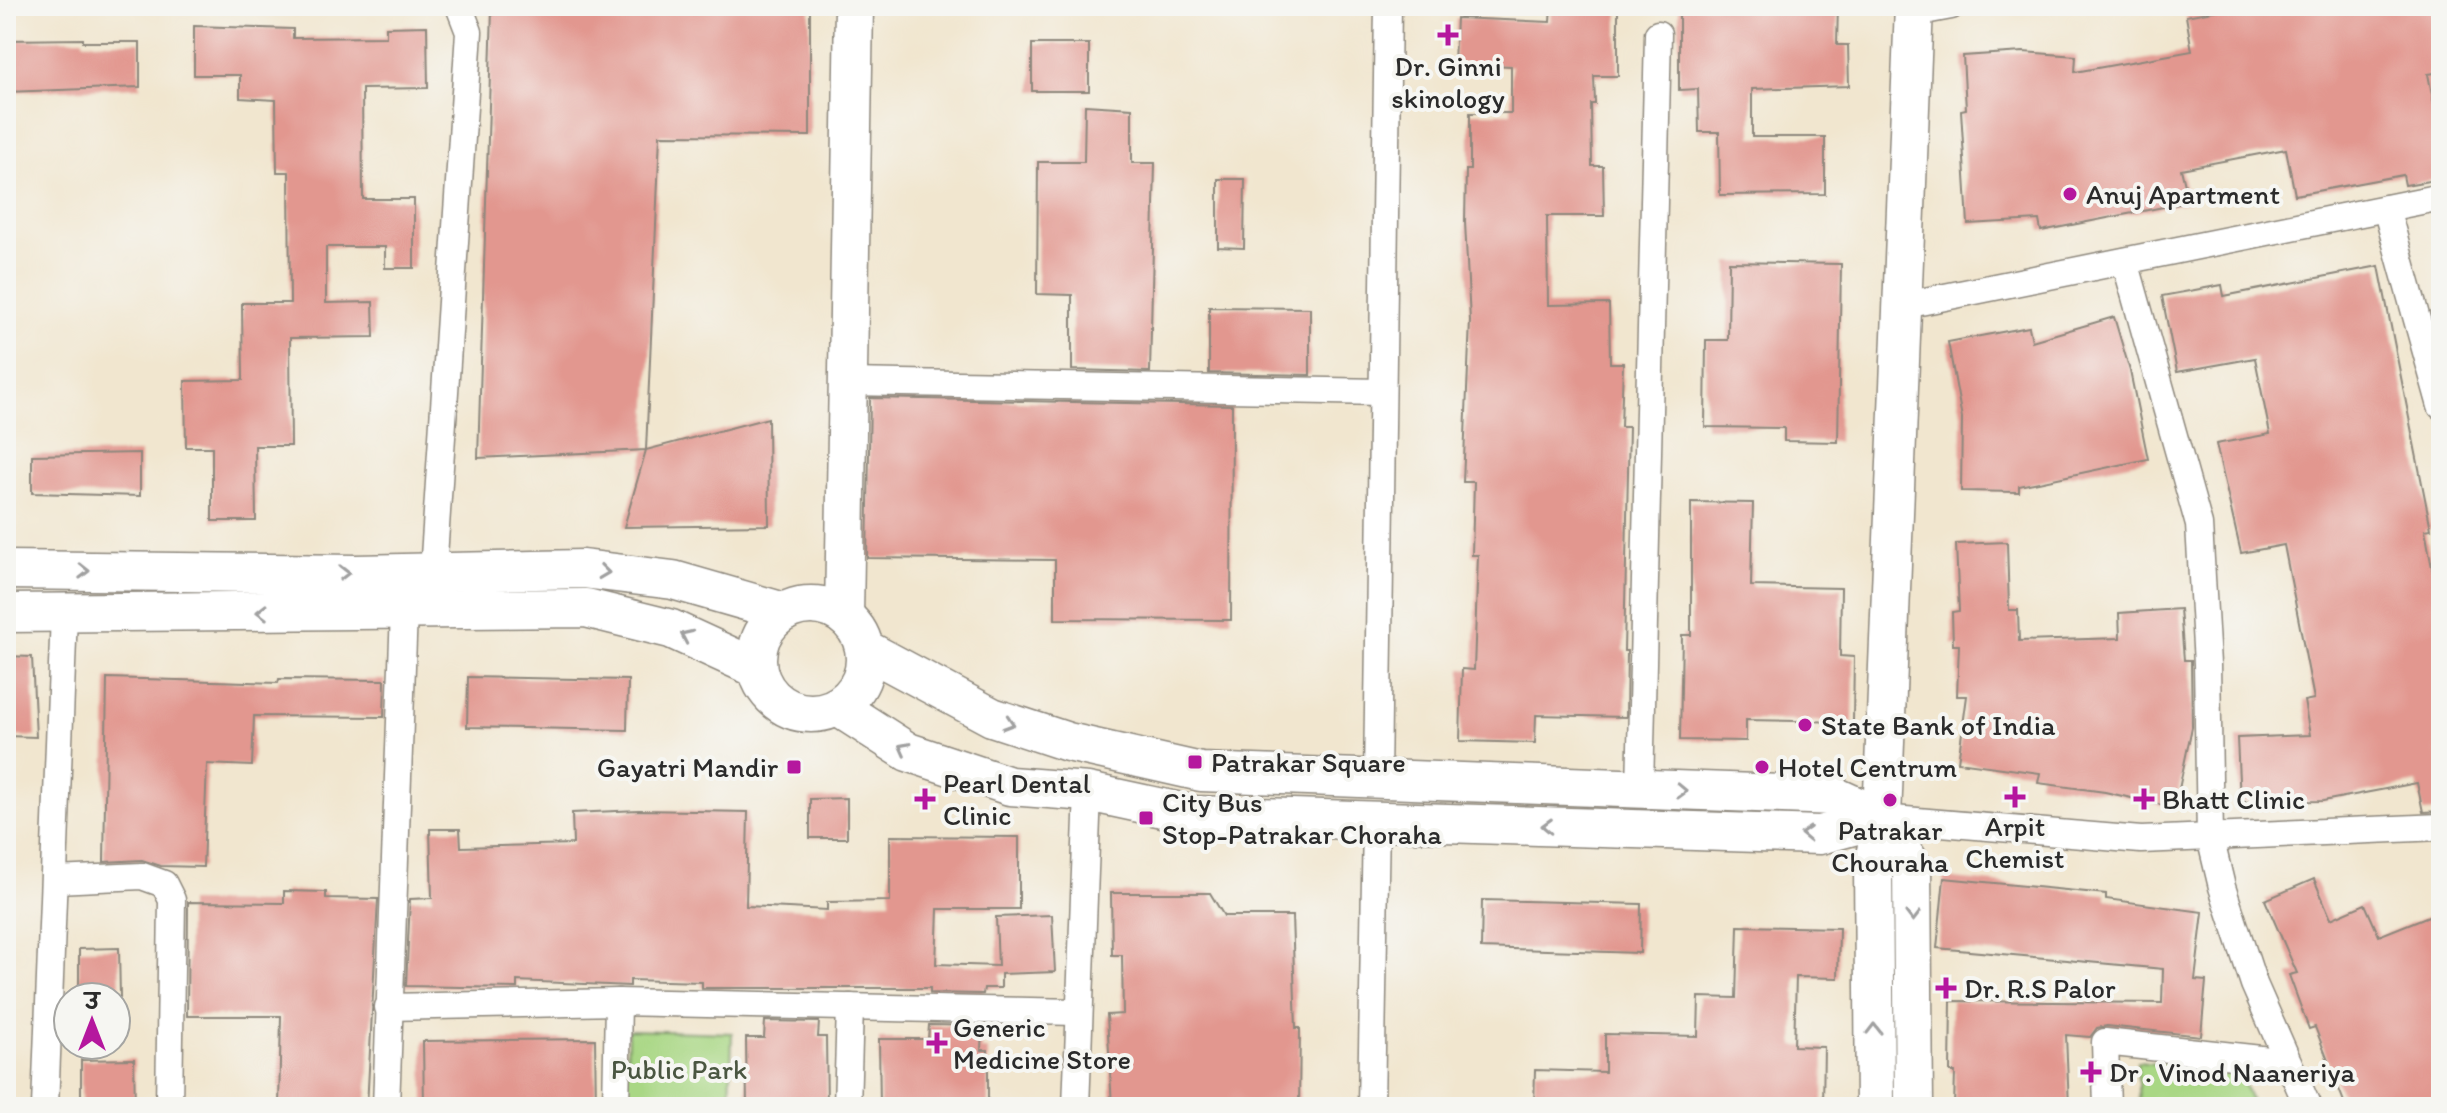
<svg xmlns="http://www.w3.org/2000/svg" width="2447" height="1113" font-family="Itim,'Playpen Sans Deva',sans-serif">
  <rect width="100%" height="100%" fill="#f6f6f2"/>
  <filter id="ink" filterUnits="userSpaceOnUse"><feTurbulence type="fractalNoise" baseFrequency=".0125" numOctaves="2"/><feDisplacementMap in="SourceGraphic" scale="16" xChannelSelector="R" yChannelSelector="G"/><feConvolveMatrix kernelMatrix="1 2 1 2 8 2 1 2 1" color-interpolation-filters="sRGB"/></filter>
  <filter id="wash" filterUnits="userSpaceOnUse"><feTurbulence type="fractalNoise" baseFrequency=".006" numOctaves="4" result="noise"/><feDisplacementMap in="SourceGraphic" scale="32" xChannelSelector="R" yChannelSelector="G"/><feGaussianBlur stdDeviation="1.8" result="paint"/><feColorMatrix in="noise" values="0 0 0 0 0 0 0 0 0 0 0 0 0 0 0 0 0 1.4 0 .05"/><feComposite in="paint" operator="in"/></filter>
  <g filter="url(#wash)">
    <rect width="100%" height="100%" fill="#f1e6cf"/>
    <g fill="#a9d784" stroke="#6a8158" stroke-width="2">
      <polygon points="628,1030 732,1033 730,1107 626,1107"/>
      <polygon points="2137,1062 2239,1072 2253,1107 2139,1107"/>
    </g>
    <g id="blocks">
      <g fill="#e2978f">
        <polygon points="600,6 810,6 810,136 660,135 646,450 478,458 492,10"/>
        <polygon points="1551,6 1618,8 1618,76 1594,76 1595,104 1591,104 1592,166 1603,166 1604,216 1547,216 1548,305 1609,304 1610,363 1623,363 1621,427 1629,427 1624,651 1627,651 1626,717 1536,715 1535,743 1460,741 1462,669 1474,670 1478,555 1472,555 1474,482 1463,482 1470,321 1465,222 1466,170 1470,170 1470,113 1511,113 1511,66 1454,63 1456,18 1550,22"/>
        <polygon points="1679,6 1838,6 1837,45 1848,45 1849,86 1752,89 1752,137 1825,137 1825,194 1720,195 1719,132 1699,132 1698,89 1679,90"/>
        <polygon points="2239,6 2441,6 2441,72 2428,74 2441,140 2441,179 2405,185 2403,175 2295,195 2286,149 2181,169 2189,202 2041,231 2039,220 1968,224 1961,110 1966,109 1963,56 2023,52 2076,56 2075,72 2192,51 2186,16"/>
        <polygon points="194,26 293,29 293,38 386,37 386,27 427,26 428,88 362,89 363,199 414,199 414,268 385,268 385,247 326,247 326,303 373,302 374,337 290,338 291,446 255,446 256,521 212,521 212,447 186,447 185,381 243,380 242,303 290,303 289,172 277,172 276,100 240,98 240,75 194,75"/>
        <polygon points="83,39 83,42 140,42 140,87 6,92 6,40"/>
        <rect x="1032" y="44" width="57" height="47"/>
        <polygon points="1085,105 1132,108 1132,163 1155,163 1150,372 1072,370 1072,295 1037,294 1038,162 1084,162"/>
        <polygon points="1218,179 1245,179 1244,248 1218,247"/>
        <polygon points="1729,262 1841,264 1838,442 1784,441 1784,428 1705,427 1706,340 1728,340"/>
        <polygon points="2379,266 2431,529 2425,530 2441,616 2441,811 2423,812 2417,783 2323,801 2240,802 2237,738 2310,735 2304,701 2314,699 2284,545 2241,553 2216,444 2270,434 2255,358 2177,372 2162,296 2222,285 2224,296"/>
        <polygon points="1209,307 1310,308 1310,375 1209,373"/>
        <polygon points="2114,317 2130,371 2148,459 2019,486 2019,492 1961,491 1962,418 1948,342 2029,327 2032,341"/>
        <polygon points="870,398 1232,405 1231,620 1055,619 1055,560 867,558"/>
        <polygon points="768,418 769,525 624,527 646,450"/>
        <polygon points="140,453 140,496 32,493 32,455"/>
        <polygon points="1691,502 1753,503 1751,586 1841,588 1840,656 1854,657 1853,722 1746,720 1746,741 1680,740 1682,635 1691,635"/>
        <polygon points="2007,542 2009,610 2018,610 2019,641 2120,638 2119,613 2180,609 2184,660 2191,660 2192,727 2175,808 2105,792 2038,783 2040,773 1958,762 1967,696 1957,696 1959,645 1953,645 1952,612 1959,611 1956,544"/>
        <polygon points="6,656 32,657 36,737 6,736"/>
        <polygon points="468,677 628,680 627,730 467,727"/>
        <polygon points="107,678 278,683 279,679 385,680 384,717 254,716 252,766 207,764 203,867 161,866 142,860 104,862"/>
        <polygon points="847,798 847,838 810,838 810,799"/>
        <polygon points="639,810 748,812 746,906 827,910 827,902 890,901 890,836 1019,837 1019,909 938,909 936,964 998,966 996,917 1052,915 1055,972 1001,974 1001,988 984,988 983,994 930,993 930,988 702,988 702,982 630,980 630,986 517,981 517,988 406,986 410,899 432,898 430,829 460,829 461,847 573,844 572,813"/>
        <polygon points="1944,878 2106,894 2106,899 2203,912 2195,980 2206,981 2201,1036 2107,1026 2097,1028 2090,1037 2066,1035 2069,1107 1954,1107 1955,1072 1950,1072 1951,1001 2162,1003 2163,969 1937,948"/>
        <polygon points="2314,879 2331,919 2365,904 2379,936 2441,911 2441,1107 2346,1107 2315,1027 2309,1029 2289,975 2297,973 2265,900"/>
        <polygon points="284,891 326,892 326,898 378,899 367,1107 279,1107 281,1016 187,1016 188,902 284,903"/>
        <polygon points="1111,893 1210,893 1224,916 1292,916 1296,1028 1300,1028 1299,1107 1112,1107 1107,1015 1123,1014 1122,955 1112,955"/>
        <polygon points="1482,900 1641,904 1640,953 1481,948"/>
        <polygon points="1738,926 1839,928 1838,978 1796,977 1794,1046 1824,1047 1823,1107 1681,1103 1681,1107 1534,1107 1535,1070 1605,1072 1605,1034 1698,1036 1699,997 1736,998"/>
        <polygon points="119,948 120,997 79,997 79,949"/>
        <polygon points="765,1021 819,1022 818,1037 826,1037 827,1107 747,1107 746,1038 764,1038"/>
        <polygon points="929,1025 982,1026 981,1050 988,1050 988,1107 880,1107 879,1039 928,1039"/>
        <polygon points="595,1039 596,1106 424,1107 423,1041"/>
        <polygon points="134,1059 135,1107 81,1107 81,1060"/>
      </g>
    </g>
  </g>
  <g filter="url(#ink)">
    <use href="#blocks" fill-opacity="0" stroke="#8e887d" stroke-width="2"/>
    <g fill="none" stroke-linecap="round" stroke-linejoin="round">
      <defs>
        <g id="street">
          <polyline points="1914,13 1951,6"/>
          <polyline points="2386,208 2441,406"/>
          <polyline points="2125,261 2199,525 2207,664 2210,837 2222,887 2254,984 2308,1107"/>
          <polyline points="1905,305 2441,197"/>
          <polyline points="847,382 1382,392"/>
          <polyline points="433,572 469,32 459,6"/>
          <polyline points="1377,779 1388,6"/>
          <polyline points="1640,789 1658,34"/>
          <polyline points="1882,818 2141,840 2441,827"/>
          <polyline points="56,880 142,876 164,884 172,900 169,1107"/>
          <polyline points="388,1007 618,1002 1077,1012"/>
          <polyline points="45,1107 64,614"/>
          <polyline points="386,1107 404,611"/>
          <polyline points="616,1107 618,1002"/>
          <polyline points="847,1107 850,1007"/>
          <polyline points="1076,1107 1088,792"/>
          <polyline points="1371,1107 1376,821"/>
          <polyline points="2107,1107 2105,1042 2288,1062"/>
        </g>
        <g id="secondary">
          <polyline points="6,570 356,574 583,569 673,580 784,612"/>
          <circle cx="811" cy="659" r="54"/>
          <polyline points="6,613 586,608 671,629 756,668"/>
          <polyline points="844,616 854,6"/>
          <polyline points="865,649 992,717 1068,742 1201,772 1834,796 1882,818 1912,866 1914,1107"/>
          <polyline points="838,707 908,752 1010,786 1088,792 1195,815 1820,835 1882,818"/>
          <polyline points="1875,1107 1873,868 1882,818 1914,6"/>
        </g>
      </defs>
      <use href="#street" stroke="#8e887d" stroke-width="29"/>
      <use href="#secondary" stroke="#8e887d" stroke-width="41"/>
      <use href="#street" stroke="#fff" stroke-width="26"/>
      <use href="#secondary" stroke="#fff" stroke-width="38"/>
    </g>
    <defs><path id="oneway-chevron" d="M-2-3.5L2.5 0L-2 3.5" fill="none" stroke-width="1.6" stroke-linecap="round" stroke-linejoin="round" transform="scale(2)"/></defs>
    <g stroke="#a0a0a0">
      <use href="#oneway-chevron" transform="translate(84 571) rotate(1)"/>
      <use href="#oneway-chevron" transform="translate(604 572) rotate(7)"/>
      <use href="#oneway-chevron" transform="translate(344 573)"/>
      <use href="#oneway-chevron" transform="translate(262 612) rotate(179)"/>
      <use href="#oneway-chevron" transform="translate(686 636) rotate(-155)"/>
      <use href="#oneway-chevron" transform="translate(1009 723) rotate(18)"/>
      <use href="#oneway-chevron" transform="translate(904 748) rotate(-152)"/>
      <use href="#oneway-chevron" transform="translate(1682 791) rotate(2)"/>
      <use href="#oneway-chevron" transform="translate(1547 826) rotate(-178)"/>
      <use href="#oneway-chevron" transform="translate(1806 834) rotate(-178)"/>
      <use href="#oneway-chevron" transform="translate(1913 916) rotate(90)"/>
      <use href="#oneway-chevron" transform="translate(1874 1029) rotate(-90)"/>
    </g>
  </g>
  <g fill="#b5179e" stroke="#f6f6f2" stroke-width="3">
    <path d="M1444 23h8v8h8v8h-8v8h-8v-8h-8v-8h8z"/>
    <circle cx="2070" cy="194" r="8"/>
    <circle cx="1805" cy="725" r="8"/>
    <rect x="1187" y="754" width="16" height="16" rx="4"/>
    <rect x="786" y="759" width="16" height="16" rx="4"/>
    <circle cx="1762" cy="767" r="8"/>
    <path d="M2011 785h8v8h8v8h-8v8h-8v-8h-8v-8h8z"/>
    <path d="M921 787h8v8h8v8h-8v8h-8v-8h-8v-8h8z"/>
    <path d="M2140 787h8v8h8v8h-8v8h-8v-8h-8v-8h8z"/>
    <circle cx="1890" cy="800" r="8"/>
    <rect x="1138" y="810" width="16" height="16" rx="4"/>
    <path d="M1942 976h8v8h8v8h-8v8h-8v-8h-8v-8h8z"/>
    <path d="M933 1031h8v8h8v8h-8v8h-8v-8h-8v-8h8z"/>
    <path d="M2087 1060h8v8h8v8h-8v8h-8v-8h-8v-8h8z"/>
  </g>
  <g text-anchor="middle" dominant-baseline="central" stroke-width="8" stroke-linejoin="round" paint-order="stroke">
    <g font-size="28" fill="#2b2b2b" stroke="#f6f6f2" text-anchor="start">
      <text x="1448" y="66" text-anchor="middle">Dr. Ginni<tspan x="1448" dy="32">skinology</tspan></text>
      <text x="2086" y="194">Anuj Apartment</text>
      <text x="1821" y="725">State Bank of India</text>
      <text x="1211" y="762">Patrakar Square</text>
      <text x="778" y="767" text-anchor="end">Gayatri Mandir</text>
      <text x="1778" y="767">Hotel Centrum</text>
      <text x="943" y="783">Pearl Dental<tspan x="943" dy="32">Clinic</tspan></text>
      <text x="2162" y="799">Bhatt Clinic</text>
      <text x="1162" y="802">City Bus<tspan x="1162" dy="32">Stop-Patrakar Choraha</tspan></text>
      <text x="2015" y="826" text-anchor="middle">Arpit<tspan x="2015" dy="32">Chemist</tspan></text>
      <text x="1890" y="830" text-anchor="middle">Patrakar<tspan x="1890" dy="32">Chouraha</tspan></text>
      <text x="1964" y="988">Dr. R.S Palor</text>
      <text x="953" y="1027">Generic<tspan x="953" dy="32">Medicine Store</tspan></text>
      <text x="2109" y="1072">Dr . Vinod Naaneriya</text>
    </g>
    <g font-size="28" fill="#4a5641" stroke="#f6f6f2">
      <text x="679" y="1069">Public Park</text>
    </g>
  </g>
  <rect width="2447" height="1113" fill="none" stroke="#f6f6f2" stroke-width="32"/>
  <g transform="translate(92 1021)"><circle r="38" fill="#f6f6f2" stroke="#a5a5a2" stroke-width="2"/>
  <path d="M0-6L14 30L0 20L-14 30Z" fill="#b5179e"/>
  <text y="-12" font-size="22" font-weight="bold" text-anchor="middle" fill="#2b2b2b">उ</text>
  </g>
</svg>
